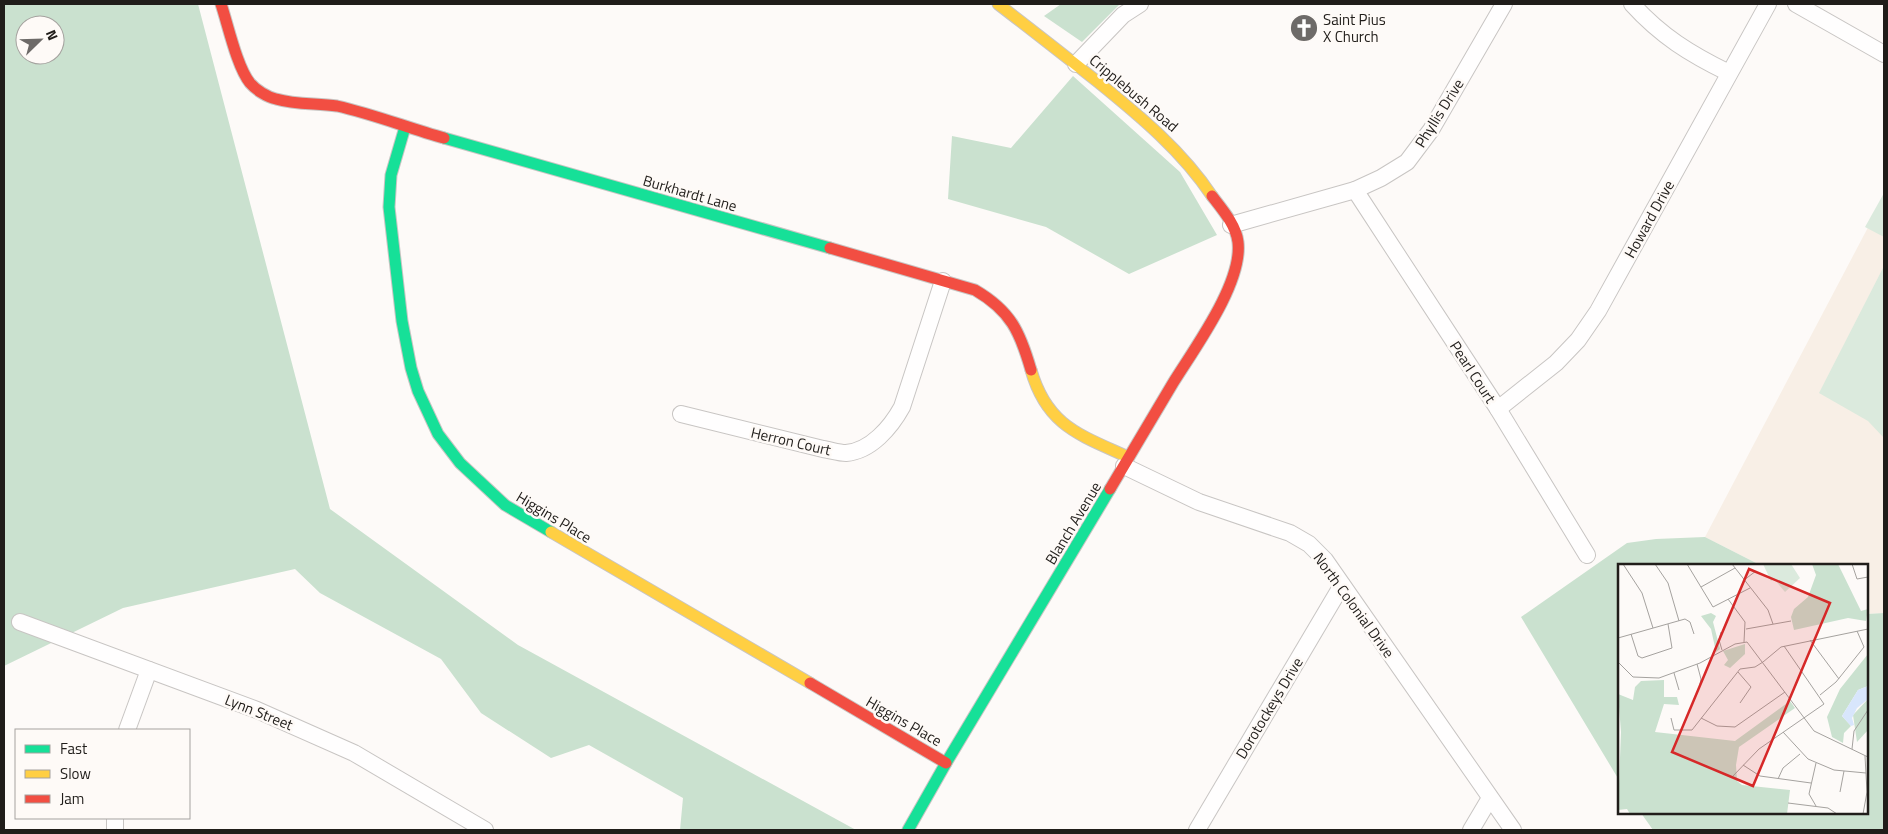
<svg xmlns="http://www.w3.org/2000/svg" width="1888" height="834" font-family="'Titillium Web',sans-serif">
  <rect width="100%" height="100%" fill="#fdfaf8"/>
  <polygon fill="#f8efe6" points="1884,197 1884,613 1867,614 1867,565 1760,565 1705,537"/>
  <g fill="#dbeadd">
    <polygon points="1884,193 1884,237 1865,227"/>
    <polygon points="1884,266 1884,438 1868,421 1819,393"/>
  </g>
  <g fill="#cae1cf" fill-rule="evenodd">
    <path d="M4 4H198L330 509 518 645 856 830H680L683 798 589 745 551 758 481 713 441 659 320 593 295 569 123 608 4 666ZM25 25H55V55H25Z"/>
    <polygon points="1061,4 1120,4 1082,42 1044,16"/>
    <polygon points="1073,76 1180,172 1217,235 1129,274 1046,227 948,199 952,136 1011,148"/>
    <polygon points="1705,537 1760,565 1619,565 1619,780 1521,617 1627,543 1656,539"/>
    <polygon points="1884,613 1884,830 1653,830 1641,813 1867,813 1867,614"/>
  </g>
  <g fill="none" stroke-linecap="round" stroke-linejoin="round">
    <defs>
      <g id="street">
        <path d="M1632 4C1661 36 1690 54 1729 73"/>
        <polyline points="1796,4 1884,54"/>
        <polyline points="1076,64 1123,15 1140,4"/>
        <polyline points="1355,190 1498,409 1587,555"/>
        <polyline points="1231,225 1355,190 1381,178 1407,162 1431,130 1504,4"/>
        <polyline points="1498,409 1556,363 1578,340 1598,311 1768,4"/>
        <path d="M681 414 823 449C830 450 839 453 846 453 871 451 891 427 902 407L943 281"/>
        <polyline points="1124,466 1199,502 1290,533 1309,544 1325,560 1513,830"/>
        <polyline points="20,622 257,710 354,753 485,830"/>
        <polyline points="127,730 149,670"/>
        <polyline points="115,818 115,830"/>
        <polyline points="1197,830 1342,585"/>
        <polyline points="1471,830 1490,798"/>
      </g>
      <g id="fast">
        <polyline points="405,127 391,175 389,207 402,321 411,368 418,391 438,434 460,463 505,505 551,532"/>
        <polyline points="444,138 830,248"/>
        <polyline points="908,830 946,763 1110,489"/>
      </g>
      <g id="slow">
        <path d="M998 4C1032 30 1065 56 1098 82 1140 116 1182 151 1212 196"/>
        <path d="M1031 370C1047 426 1080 435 1128 457"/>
        <polyline points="551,532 810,683"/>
      </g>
      <g id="jam">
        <path d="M221 4C228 25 237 67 250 83 256 90 267 97 276 99 296 105 317 103 337 106 373 114 408 128 444 138"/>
        <path d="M830 248 975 290C1011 311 1020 332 1031 370"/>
        <path d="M1110 489C1131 454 1152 418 1173 383 1194 349 1243 283 1238 242 1236 225 1222 209 1212 196"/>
        <polyline points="810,683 946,763"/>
      </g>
    </defs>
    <use href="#street" stroke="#c8c5c3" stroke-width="18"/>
    <use href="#fast" stroke="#c8c5c3" stroke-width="13"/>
    <use href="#slow" stroke="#c8c5c3" stroke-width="13"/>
    <use href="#jam" stroke="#c8c5c3" stroke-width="13"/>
    <use href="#street" stroke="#fffefe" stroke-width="16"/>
    <use href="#fast" stroke="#16e098" stroke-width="11"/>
    <use href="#slow" stroke="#ffcf43" stroke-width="11"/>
    <use href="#jam" stroke="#f24e42" stroke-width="11"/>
  </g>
  <defs>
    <symbol id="church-disc" viewBox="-11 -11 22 22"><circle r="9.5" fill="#6d6a68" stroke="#fefaf7"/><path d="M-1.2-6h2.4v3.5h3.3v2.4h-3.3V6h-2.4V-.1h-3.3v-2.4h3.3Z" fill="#fff"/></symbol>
  </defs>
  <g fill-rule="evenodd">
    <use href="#church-disc" x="1288" y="12" width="32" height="32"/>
  </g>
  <g text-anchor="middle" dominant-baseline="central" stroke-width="5" stroke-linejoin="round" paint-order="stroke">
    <g font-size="15" fill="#201d1a" stroke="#fefaf7" text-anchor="start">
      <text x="1323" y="19">Saint Pius<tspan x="1323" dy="17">X Church</tspan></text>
    </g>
    <g font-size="15" fill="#201d1a" stroke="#fefaf7">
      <text transform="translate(1134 93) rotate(40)">Cripplebush Road</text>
      <text transform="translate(1439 113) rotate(-58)">Phyllis Drive</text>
      <text transform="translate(690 193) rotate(16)">Burkhardt Lane</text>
      <text transform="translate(1649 219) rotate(-61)">Howard Drive</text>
      <text transform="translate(1473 372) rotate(57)">Pearl Court</text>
      <text transform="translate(791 441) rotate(13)">Herron Court</text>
      <text transform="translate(554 517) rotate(31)">Higgins Place</text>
      <text transform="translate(1073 523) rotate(-59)">Blanch Avenue</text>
      <text transform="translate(1354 605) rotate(54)">North Colonial Drive</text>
      <text transform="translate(1269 708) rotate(-59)">Dorotockeys Drive</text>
      <text transform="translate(259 712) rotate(22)">Lynn Street</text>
      <text transform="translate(904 721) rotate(30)">Higgins Place</text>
    </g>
  </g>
  <g transform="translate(1618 564)">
    <rect width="250" height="250" fill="#fdfaf8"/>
    <path d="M145 0H173L182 14 167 28 156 15 153 17Z" fill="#dbeadd"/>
    <path d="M194 0H220L243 47 250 45 248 57 230 54 176 66 173 53 176 45 190 33 198 11ZM93 49 98 52 95 58 102 85 98 88 93 65 83 52ZM127 80V90L112 104 106 101 110 96 105 87ZM250 90V122L240 126 224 152 233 162 226 169 225 179 214 173 209 153 222 125ZM46 116V133H59L61 141 46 140 37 168 117 177 172 137 177 144 121 183 118 201 119 217 124 221 172 226 169 250H12L9 245 0 246 3 168 0 130 15 136 17 123 23 117ZM250 135V166L239 178 235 151Z" fill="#cae1cf"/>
    <path d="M250 122V135L239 144 234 154 236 161 233 162 224 152 240 126Z" fill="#d8e6fc"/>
    <path fill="none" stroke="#a5a29f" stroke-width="1" d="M5 0 24 29 35 64M37 0 50 19 61 57M69 0 95 43 132 24M114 0 150 46 155 60M234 0 239 15 250 13M126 16 138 7M83 23 117 4M110 35 127 58 126 78M128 65 173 57M103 68 101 76 104 86M13 70 20 92 24 94 54 84 50 60M0 74 67 55 72 58 76 70M192 76 221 115M0 98 15 113 41 114 82 99 117 80 129 78 196 167 250 193M145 98 163 83 250 65M79 100 83 115 82 120M120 108 133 123 122 139M56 109 61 126M202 131 218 118 246 83 239 67M53 154 56 166H74L122 105 137 103 145 98M83 154 99 162 117 163 167 128M165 168 190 195 216 206 248 209M234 185 236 167 250 146M125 201 142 212 193 219M115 212 141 185 206 140 166 82M160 215 165 204 182 190M222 228 226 207M170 239 210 244 219 250M198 242 191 230 198 199M245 250 249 228 247 192"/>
    <path fill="#d62828" fill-opacity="0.15" stroke="#d62828" stroke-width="2.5" d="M131 5 212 39 135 222 54 188Z"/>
    <rect width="250" height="250" fill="none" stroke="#201d1a" stroke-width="2.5"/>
  </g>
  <rect width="1888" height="834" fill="none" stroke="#201d1a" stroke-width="10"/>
  <rect x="15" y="729" width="175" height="90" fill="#fefaf7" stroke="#a5a29f"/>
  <rect x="25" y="745" width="25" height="8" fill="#16e098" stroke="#a5a29f"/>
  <text x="60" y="754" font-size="15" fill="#201d1a">Fast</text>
  <rect x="25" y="770" width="25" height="8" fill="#ffcf43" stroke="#a5a29f"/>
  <text x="60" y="779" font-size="15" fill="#201d1a">Slow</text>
  <rect x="25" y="795" width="25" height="8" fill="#f24e42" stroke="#a5a29f"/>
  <text x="60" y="804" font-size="15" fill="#201d1a">Jam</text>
  <g transform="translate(40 40) rotate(67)"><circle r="24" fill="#fefaf7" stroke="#a5a29f"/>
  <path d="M0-4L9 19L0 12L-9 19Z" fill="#6d6a68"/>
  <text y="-8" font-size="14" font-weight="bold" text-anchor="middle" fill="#201d1a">N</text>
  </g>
</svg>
